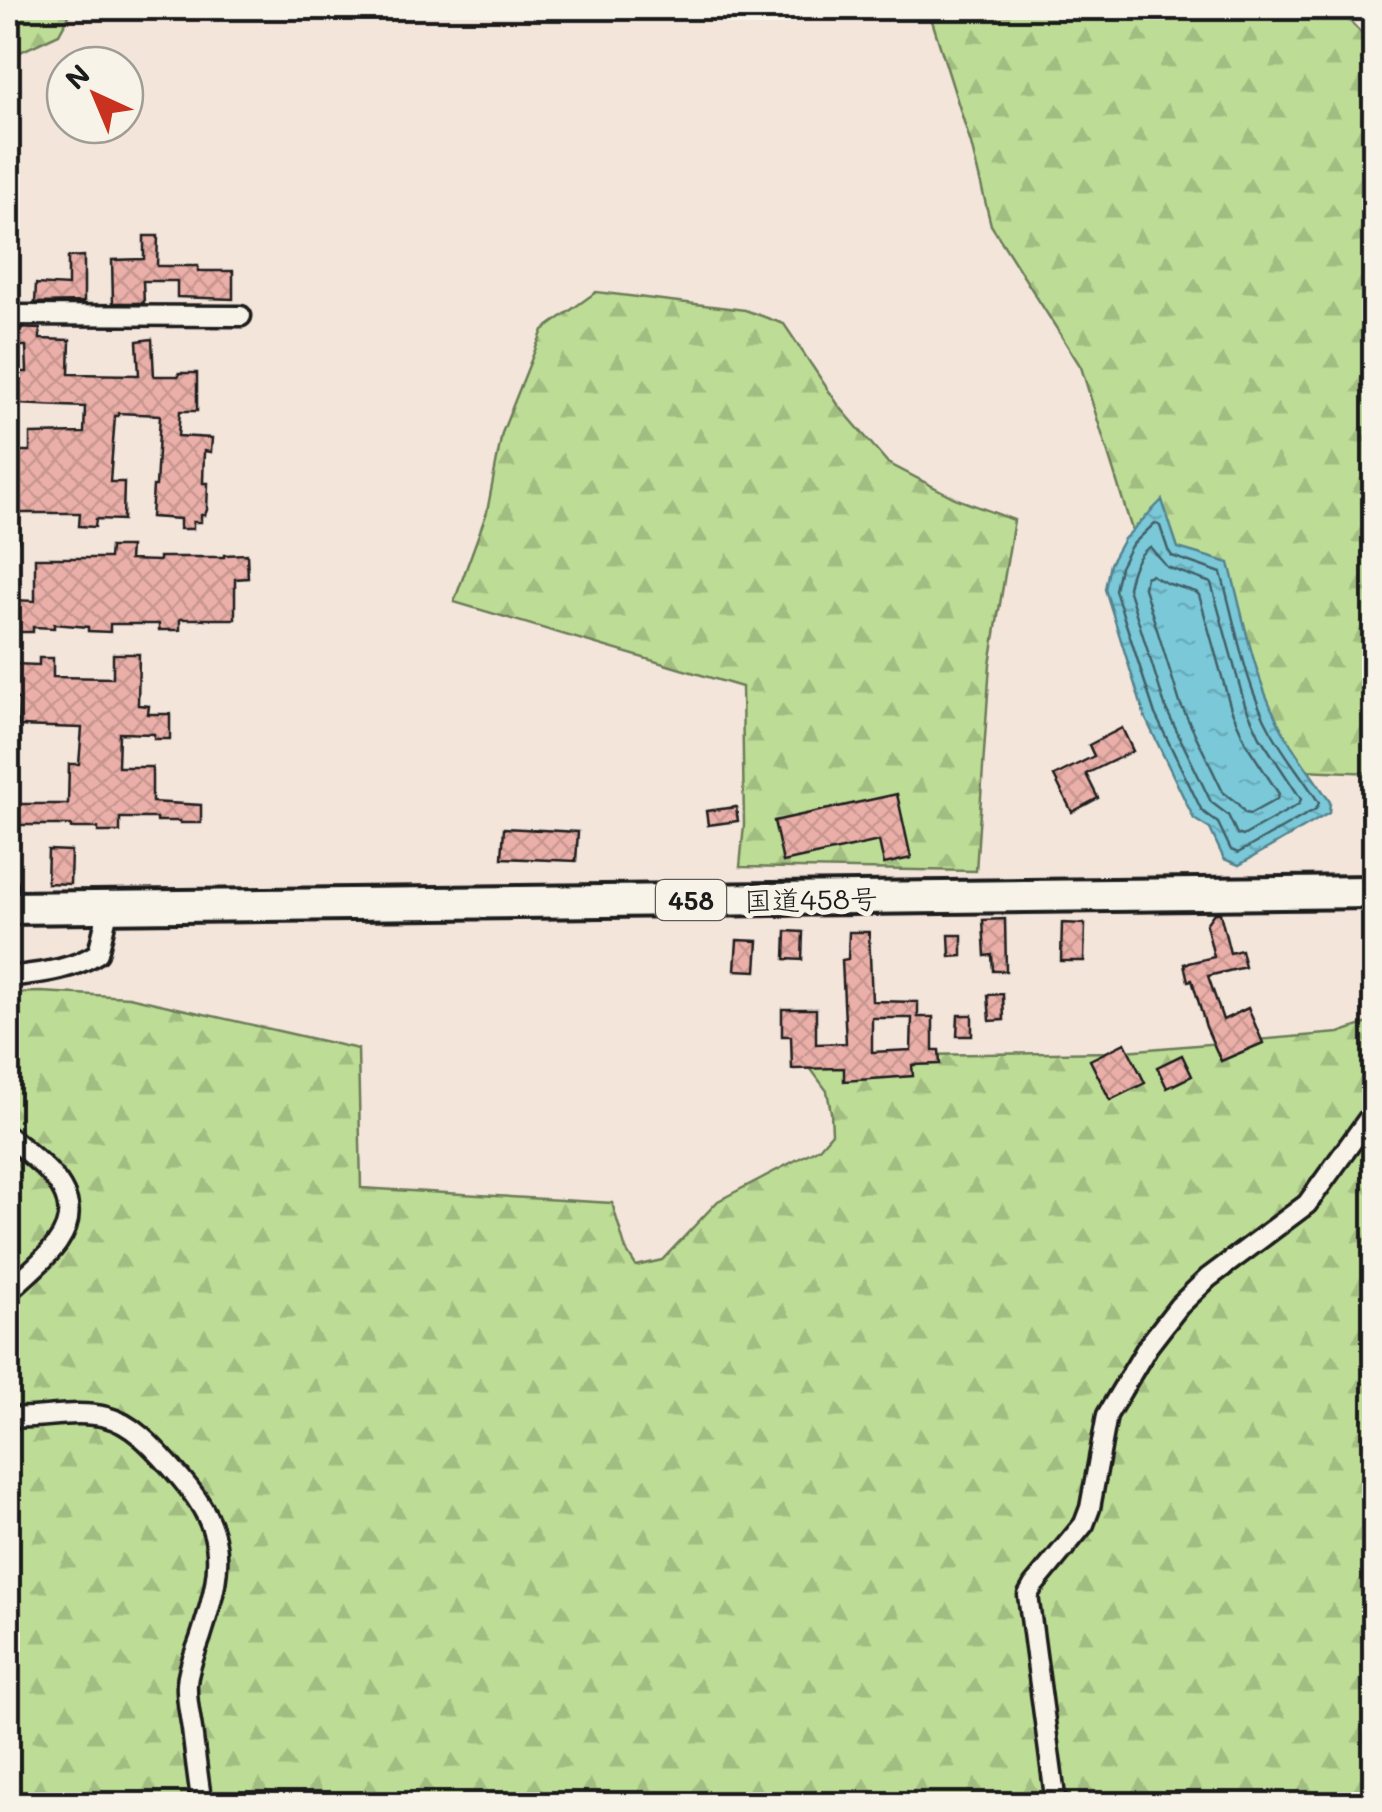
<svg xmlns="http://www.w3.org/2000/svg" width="1382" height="1812" font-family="Mali,'Klee One',sans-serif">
  <defs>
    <pattern id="forest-firs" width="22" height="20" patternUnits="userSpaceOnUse" patternTransform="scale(2.5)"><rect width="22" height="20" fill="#bddd96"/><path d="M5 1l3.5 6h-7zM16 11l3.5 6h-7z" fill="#a2bd81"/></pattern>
    <pattern id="water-ripples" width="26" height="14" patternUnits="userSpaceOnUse" patternTransform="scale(2.5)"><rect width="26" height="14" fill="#7ac8d8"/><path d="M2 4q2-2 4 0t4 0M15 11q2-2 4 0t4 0" fill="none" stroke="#69abb9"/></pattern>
    <pattern id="building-cross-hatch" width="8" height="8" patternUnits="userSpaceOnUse" patternTransform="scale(2.5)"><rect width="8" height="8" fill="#eaafa8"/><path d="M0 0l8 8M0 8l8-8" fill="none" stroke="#c89690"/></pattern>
  </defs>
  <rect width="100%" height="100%" fill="#f4e5db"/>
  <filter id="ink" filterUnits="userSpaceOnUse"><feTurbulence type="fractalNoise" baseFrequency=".01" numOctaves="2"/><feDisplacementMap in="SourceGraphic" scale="20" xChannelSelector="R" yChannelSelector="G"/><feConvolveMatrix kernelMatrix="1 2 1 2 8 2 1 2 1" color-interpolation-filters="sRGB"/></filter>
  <g filter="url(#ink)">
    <g fill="url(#forest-firs)" stroke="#6c7c59" stroke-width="2.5">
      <polygon points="8,8 73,8 59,34 14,55 8,53"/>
      <polygon points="928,8 1337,8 1374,46 1374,773 1206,766 1081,367 991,225 971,144"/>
      <polygon points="596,292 745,310 784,324 839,406 888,463 957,499 1014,520 990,664 976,871 740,867 744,825 742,687 454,602 487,512 502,433 543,330"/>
      <polygon points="41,992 129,997 358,1049 361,1188 612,1203 626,1250 636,1266 662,1260 718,1201 819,1148 832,1133 831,1112 827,1091 802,1057 1113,1052 1339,1033 1374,1021 1374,1804 8,1804 8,993"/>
    </g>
    <path fill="url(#water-ripples)" stroke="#54838d" stroke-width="2.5" d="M1162 500 1178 548 1229 563C1243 616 1253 673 1278 722 1292 750 1313 776 1330 802L1329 813 1239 865 1224 859 1210 829 1194 819 1145 717 1105 589 1110 564 1124 539Z"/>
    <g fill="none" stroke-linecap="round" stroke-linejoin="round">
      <g stroke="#426167" stroke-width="2.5">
        <path d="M1155 523 1160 526 1168 550 1172 556 1221 573C1236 625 1244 683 1271 731 1285 756 1304 779 1319 803L1316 809 1238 853 1231 850 1218 823 1202 811 1155 714 1115 590 1120 567 1131 546Z"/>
        <path d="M1150 547 1167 567 1211 583 1245 705 1260 737 1301 799 1299 804 1243 836 1237 834 1228 815 1211 802 1166 709 1128 588C1131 573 1136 555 1150 547Z"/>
        <polygon points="1151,575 1166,583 1196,592 1199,595 1231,709 1247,745 1279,794 1277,799 1250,814 1245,813 1237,803 1223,792 1180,703 1144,588 1146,577"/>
      </g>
    </g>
    <g fill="url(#building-cross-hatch)" stroke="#1c1c1c" stroke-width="2.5" fill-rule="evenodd">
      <polygon points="144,236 158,236 157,266 198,266 198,271 233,271 233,299 177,297 177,281 143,281 144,303 113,303 112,260 144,259"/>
      <polygon points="84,256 84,302 35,303 36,284 68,286 68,257"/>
      <polygon points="16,328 40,329 40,339 70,340 69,374 139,375 137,341 152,339 154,376 179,376 179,373 197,373 197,411 180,411 178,436 212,438 211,452 204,451 203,483 208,483 207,510 205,515 201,515 201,522 193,522 193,529 180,529 180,519 151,517 153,486 156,486 160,415 118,413 118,416 115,416 110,482 124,482 123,520 96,519 95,527 79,526 80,513 15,513 18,451 30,451 30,434 84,433 85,407 17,404 17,372 27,372 26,346 15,346"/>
      <polygon points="110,547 130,547 129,560 159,561 159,557 224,557 224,555 247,554 248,578 235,579 235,619 180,619 180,630 159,630 159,624 110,624 110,632 88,631 88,627 54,624 54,628 33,627 33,632 15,632 14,600 35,601 35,558 109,558"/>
      <polygon points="113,654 139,654 138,705 149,706 148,714 170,714 170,739 154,739 154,734 119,733 118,767 152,767 152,802 201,805 201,823 180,823 180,821 157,821 157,818 120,818 120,832 98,832 98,828 71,828 71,825 14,825 14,804 68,804 69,764 79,764 82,728 18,726 19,699 13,699 14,664 39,665 39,658 53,658 53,677 113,678"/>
      <polygon points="1122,728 1133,751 1086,774 1098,798 1072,812 1054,776 1094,756 1089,745"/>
      <polygon points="897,794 911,858 884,864 879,841 783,862 774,821"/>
      <polygon points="736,807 738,821 708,825 706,811"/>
      <polygon points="504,828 578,832 576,861 502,858"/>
      <polygon points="48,850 71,851 70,884 47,883"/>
      <polygon points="1214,913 1220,913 1230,953 1241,950 1245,967 1208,976 1223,1020 1248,1008 1263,1043 1221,1061 1206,1027 1192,980 1188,981 1184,964 1214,957 1206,924"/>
      <polygon points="1005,919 1006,971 993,971 992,955 985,956 983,920"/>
      <polygon points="1062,923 1085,924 1084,961 1061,961"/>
      <polygon points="786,931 803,932 802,960 785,959"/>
      <path d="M849 932H869L872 1001 918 1002V1017H933V1050H939L940 1064 912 1065 913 1076 844 1081V1068L792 1069 791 1036H782V1009H816V1044L846 1043 842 960 848 959ZM872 1018H912L911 1050 872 1052Z"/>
      <polygon points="949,935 962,935 962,956 950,957"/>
      <polygon points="737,940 758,941 756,971 735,970"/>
      <polygon points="1003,994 1004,1020 990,1021 988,995"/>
      <polygon points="958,1015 972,1015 972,1036 957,1036"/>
      <polygon points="1125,1043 1145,1083 1110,1100 1090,1060"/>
      <polygon points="1182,1055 1192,1076 1167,1088 1157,1067"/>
    </g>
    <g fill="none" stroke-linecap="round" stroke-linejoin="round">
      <defs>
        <g id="street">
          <polyline points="8,315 241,316"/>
          <polyline points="8,525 8,535"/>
          <polyline points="8,887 8,908"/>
          <path d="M8 977C38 973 71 971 98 953L109 907"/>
          <path d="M8 1136C39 1163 91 1195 58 1242 47 1259 23 1277 8 1292"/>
          <path d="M8 1417C40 1420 73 1409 106 1417 132 1423 154 1448 171 1467 226 1527 226 1559 202 1633 197 1650 188 1666 187 1684 186 1699 190 1715 192 1729 195 1754 198 1780 202 1804"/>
          <polyline points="1056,1804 1028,1595 1033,1586 1084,1524 1090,1508 1107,1415 1148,1346 1179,1306 1208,1278 1307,1204 1374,1111"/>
        </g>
        <polyline id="highway" points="8,908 1374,892"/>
      </defs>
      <use href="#street" stroke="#1c1c1c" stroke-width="25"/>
      <use href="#highway" stroke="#1c1c1c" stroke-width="38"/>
      <use href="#street" stroke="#f7f3e8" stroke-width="18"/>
      <use href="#highway" stroke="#f7f3e8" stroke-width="30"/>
    </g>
  </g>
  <g text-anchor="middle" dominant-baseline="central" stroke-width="10" stroke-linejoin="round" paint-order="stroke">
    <rect fill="#f7f3e8" stroke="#5e5c59" stroke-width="2.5" x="656" y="880" width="70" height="40" rx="8"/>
    <g font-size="25" font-weight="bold" fill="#1c1c1c">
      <text x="691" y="900">458</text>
    </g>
    <g font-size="28" fill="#1c1c1c" stroke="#f7f3e8">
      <text transform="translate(811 899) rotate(-1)">国道458号</text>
    </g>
  </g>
  <rect width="1382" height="1812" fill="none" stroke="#f7f3e8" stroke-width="40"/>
  <rect x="20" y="20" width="1342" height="1772" fill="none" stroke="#1c1c1c" stroke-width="4" filter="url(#ink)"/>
  <g transform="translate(95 95) rotate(316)"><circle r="48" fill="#f7f3e8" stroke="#9f9d96" stroke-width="2.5"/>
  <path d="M0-8L18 38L0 25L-18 38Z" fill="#c8321e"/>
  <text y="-15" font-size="28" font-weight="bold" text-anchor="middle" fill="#1c1c1c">N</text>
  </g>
</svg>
